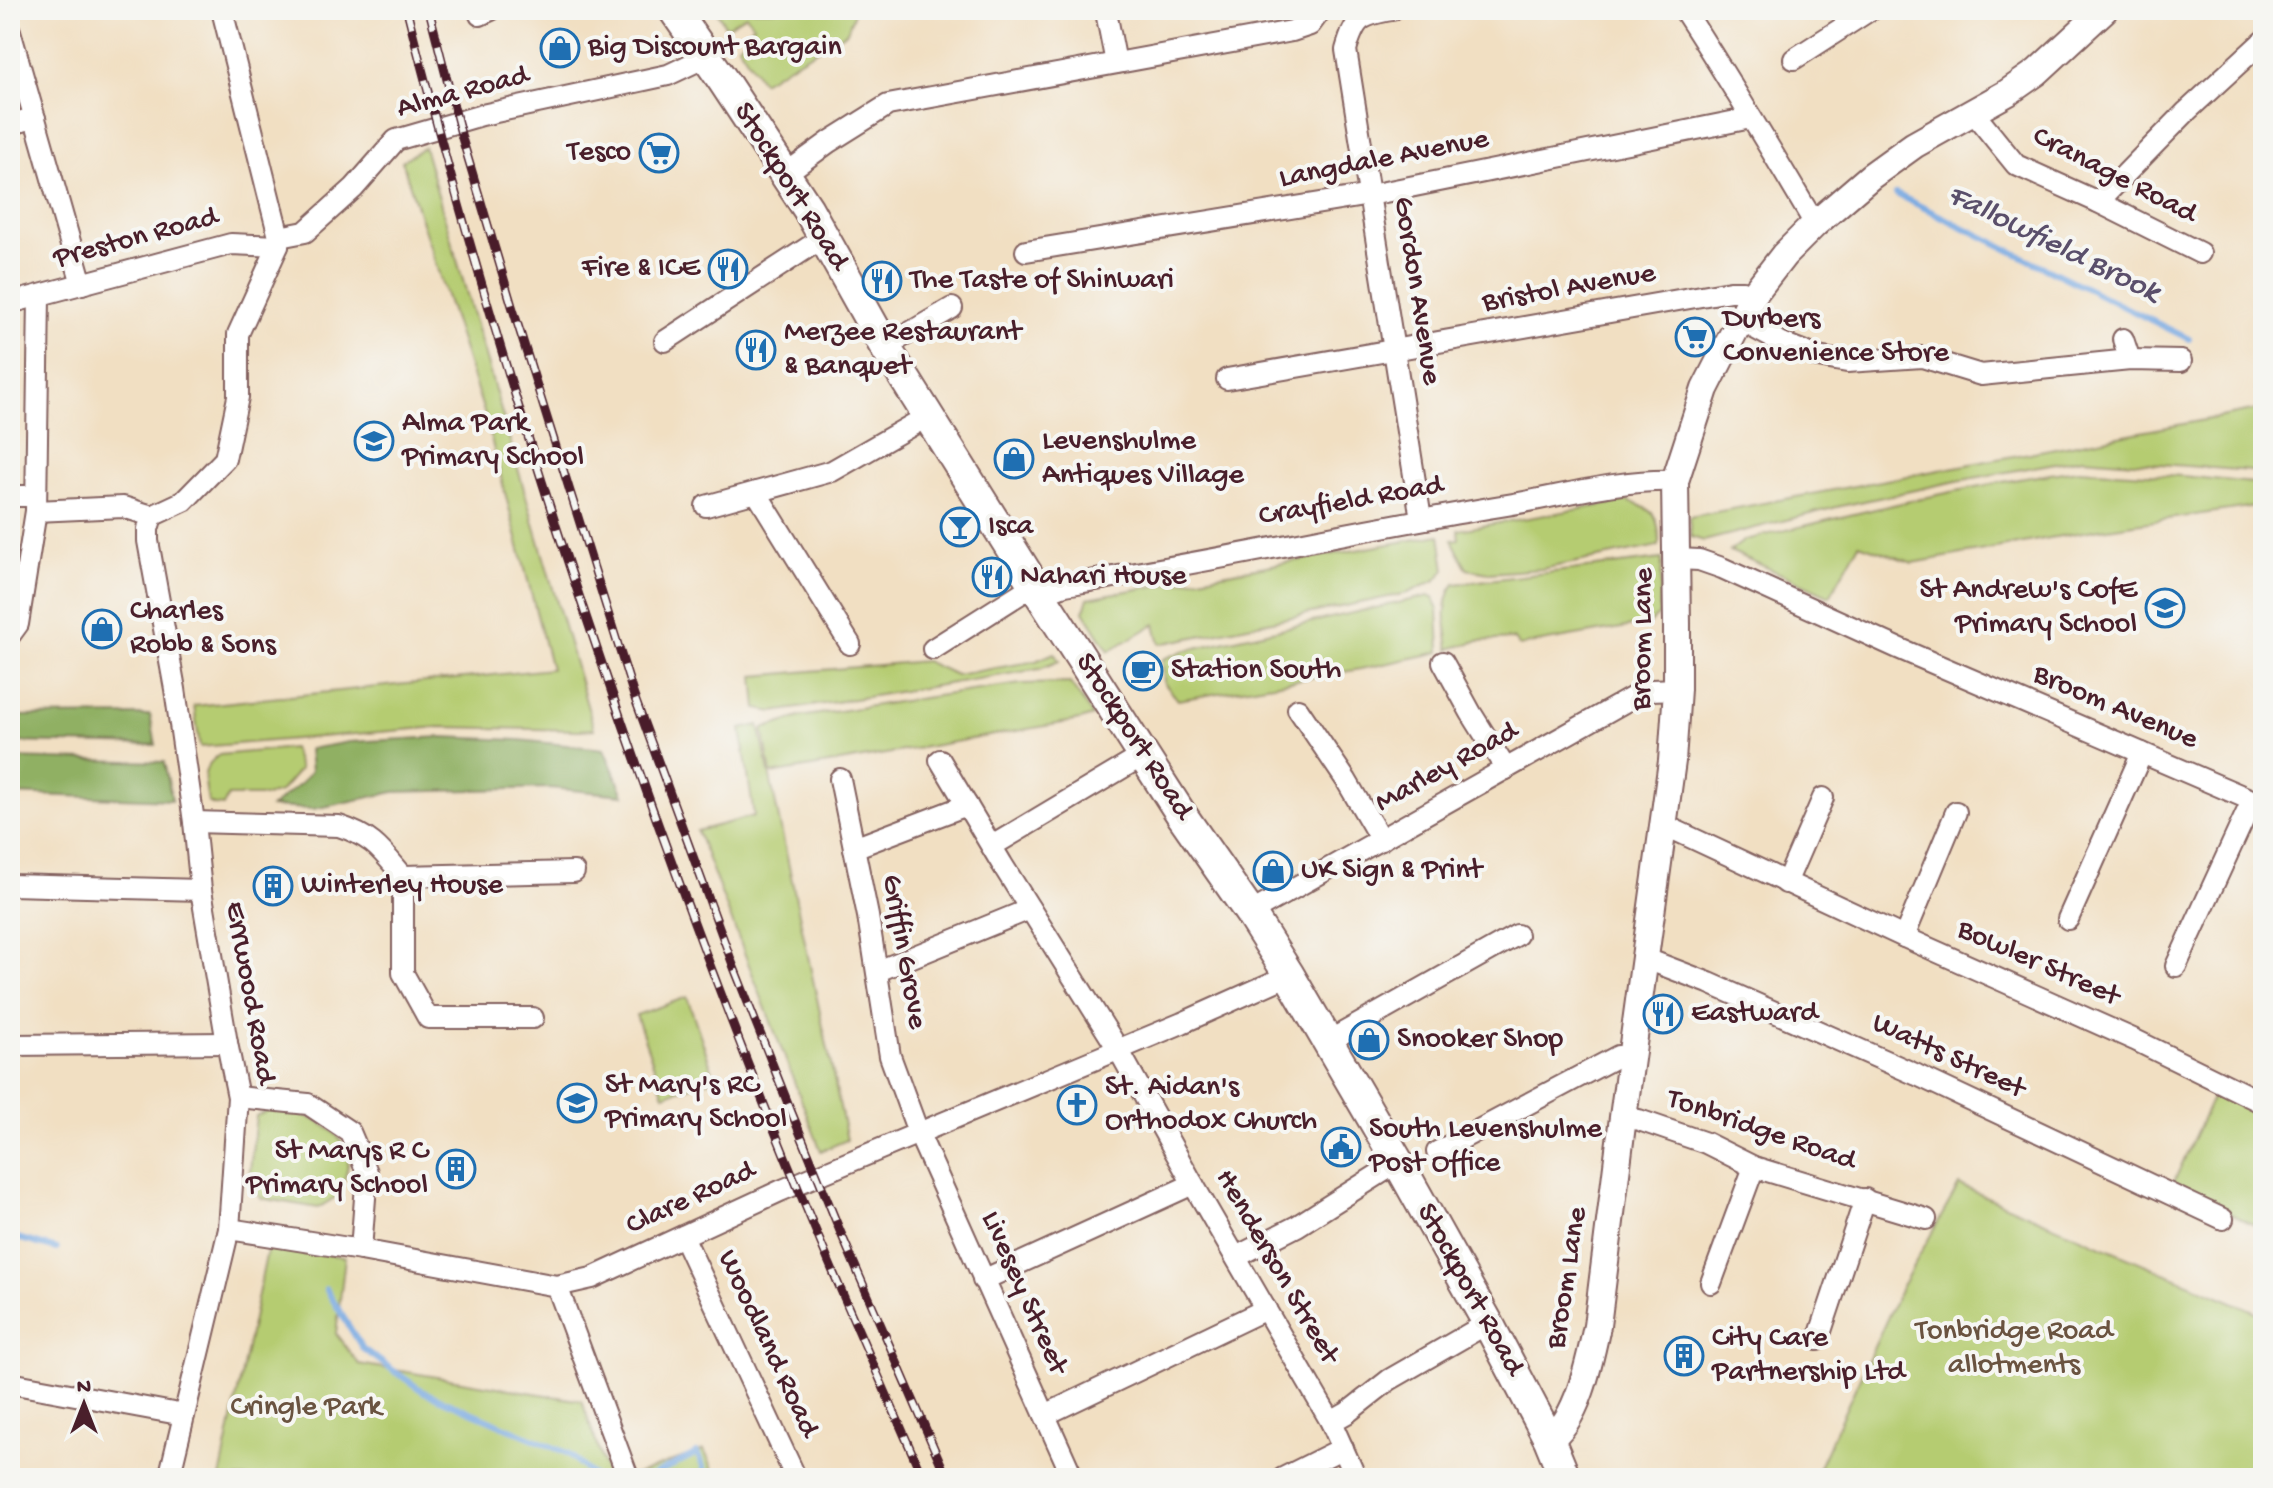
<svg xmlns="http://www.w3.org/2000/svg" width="2273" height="1488" font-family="'Gochi Hand',sans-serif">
  <rect width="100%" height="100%" fill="#f6f6f2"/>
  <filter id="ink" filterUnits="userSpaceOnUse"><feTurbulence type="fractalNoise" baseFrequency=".0125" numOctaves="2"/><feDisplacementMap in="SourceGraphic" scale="16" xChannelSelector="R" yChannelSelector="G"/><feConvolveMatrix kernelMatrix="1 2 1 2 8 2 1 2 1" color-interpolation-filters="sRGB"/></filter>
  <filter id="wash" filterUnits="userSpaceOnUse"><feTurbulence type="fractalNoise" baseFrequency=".006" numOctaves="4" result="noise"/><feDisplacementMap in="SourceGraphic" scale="32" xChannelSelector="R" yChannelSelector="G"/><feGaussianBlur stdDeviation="1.8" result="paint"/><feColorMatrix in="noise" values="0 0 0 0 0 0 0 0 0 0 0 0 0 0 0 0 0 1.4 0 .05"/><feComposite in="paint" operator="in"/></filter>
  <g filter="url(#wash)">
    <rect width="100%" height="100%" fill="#f1dfc2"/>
    <g fill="#b5cc71" stroke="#80764e" stroke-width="2">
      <polygon points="716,10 855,10 847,32 762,82 738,45 752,34 749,29 754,25 746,15 726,27"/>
      <polygon points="424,147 594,729 579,730 440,727 200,747 194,706 551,669 484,412 402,161"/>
      <polygon points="2263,409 2263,472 2083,458 1957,481 1841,506 1704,541 1691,537 1689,517"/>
      <path d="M2078 470 2182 476 2263 484V505L2094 530 1913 563 1859 544 1830 596 1730 551 1745 540C1855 514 1965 485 2078 470Z"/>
      <path d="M1627 501C1656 510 1659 516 1659 546L1542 569 1489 573 1467 569 1452 540 1459 539 1458 530Z"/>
      <polygon points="1440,535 1445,570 1436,580 1408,593 1160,644 1155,624 1109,651 1084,611 1088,598"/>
      <path d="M1662 559 1659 615 1650 623 1519 646 1514 639 1477 641 1449 649C1446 629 1441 600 1455 584Z"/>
      <polygon points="1429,596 1434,597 1438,609 1440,652 1361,669 1178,700 1164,683 1163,659 1186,650"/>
      <polygon points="1054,653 1059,661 1040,669 774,712 757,709 754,676 925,661 956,675 1036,661"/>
      <polygon points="1070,683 1093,716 1080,720 771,774 763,729 800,717 943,695 1021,684"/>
      <polygon points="759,725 847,1140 821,1151 697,831 754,816 741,729"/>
      <path d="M292 748 300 769 280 792 266 796H228L223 806 214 805 208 802C205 780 199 769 219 755Z"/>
      <polygon points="687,997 715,1078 664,1095 636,1015"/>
      <polygon points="2215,1091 2263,1114 2263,1229 2172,1186"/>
      <path d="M279 1106C304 1115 344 1127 348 1158 350 1168 342 1185 339 1195L318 1208 260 1198 249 1180 256 1116Z"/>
      <polygon points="1959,1185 2263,1315 2263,1478 1814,1478 1902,1286"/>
      <polygon points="268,1246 345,1257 336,1334 359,1364 582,1401 608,1478 220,1478"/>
      <polygon points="704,1450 717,1478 626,1478"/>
    </g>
    <g fill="#90b063" stroke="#6d6847" stroke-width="2">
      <polygon points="150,715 156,745 10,742 10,716"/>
      <polygon points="442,737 519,740 604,749 624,795 550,788 394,792 314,809 271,807 301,783 311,771 309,749 349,742"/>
      <polygon points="10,758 164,762 172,800 10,794"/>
    </g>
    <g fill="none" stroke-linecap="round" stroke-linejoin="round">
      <g stroke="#77a8e1" stroke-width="6">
        <polyline points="1896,194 2189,339"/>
        <polyline points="10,1236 57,1249"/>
        <polyline points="326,1289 363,1349 424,1392 569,1454 595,1478"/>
        <polyline points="648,1478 697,1453 708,1478"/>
      </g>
    </g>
  </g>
  <g filter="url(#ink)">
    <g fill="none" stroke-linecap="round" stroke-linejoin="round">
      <defs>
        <g id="minor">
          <polyline points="478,10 480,15 491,10"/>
          <polyline points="1108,10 1107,17 1116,63"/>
          <path d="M1392 10C1360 15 1355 19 1346 50L1421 519"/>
          <path d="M1684 10C1730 80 1772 152 1815 224"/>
          <polyline points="10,31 82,284"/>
          <polyline points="1794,59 1870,10"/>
          <polyline points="1973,112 2016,165 2098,202 2200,253"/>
          <polyline points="10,124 35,118"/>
          <polyline points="785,174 829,142 888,105 1292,31 1310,25 1321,10"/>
          <polyline points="2098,202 2187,111 2263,41"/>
          <polyline points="279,237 305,232 354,188 396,140 482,115 668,75 706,57"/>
          <polyline points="1026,251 1370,195 1751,118"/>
          <polyline points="10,303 231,244 278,246"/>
          <polyline points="1739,320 1782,343 1818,357 1847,362 1922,357 1981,375 2130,360 2181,361"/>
          <polyline points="2123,339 2130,360"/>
          <polyline points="665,341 824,237"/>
          <polyline points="885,347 952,308"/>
          <polyline points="1227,379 1730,291 1743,291 1753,295"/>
          <polyline points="756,492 850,644"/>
          <polyline points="10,496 34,496"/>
          <polyline points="706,506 832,471 928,416"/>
          <polyline points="36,511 123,507 152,516 184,501 225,459 238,397 238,334 278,246 279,237 222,10"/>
          <polyline points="152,516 148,529 148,541 175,689 194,822 201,890 227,1043 238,1097 229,1229 169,1478"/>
          <polyline points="1677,559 1699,560 1722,568 1898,648 2263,805"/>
          <path d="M1041 594 1065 585C1213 562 1359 529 1507 505 1563 496 1618 479 1675 481"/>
          <polyline points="10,635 18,624 36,511 39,296"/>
          <polyline points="933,649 1034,585"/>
          <polyline points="1443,662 1471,713 1506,769"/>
          <polyline points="1298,709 1346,780 1381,840"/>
          <polyline points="940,760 1002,864 1118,1049 1193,1184 1331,1422 1356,1478"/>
          <polyline points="840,779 868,916 890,1056 918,1132 1073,1478"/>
          <path d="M194 822 339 826C373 837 381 850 403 876L574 872"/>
          <polyline points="1664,825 1904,937 2135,1040 2263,1103"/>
          <polyline points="992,846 1144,755"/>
          <polyline points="854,848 967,805"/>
          <polyline points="403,876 403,973 428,1018 533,1018"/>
          <polyline points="1786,883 1823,798"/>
          <polyline points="10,885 201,890"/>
          <polyline points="1250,913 1635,696 1651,690 1677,689"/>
          <polyline points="2068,919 2142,753"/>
          <polyline points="1904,937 1956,812"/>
          <polyline points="1644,958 1709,983 1917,1075 2223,1219"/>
          <polyline points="2176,966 2252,801"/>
          <polyline points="878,971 1030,909"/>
          <polyline points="1327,1042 1517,935"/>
          <polyline points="10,1045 227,1043"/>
          <polyline points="238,1097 308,1104 350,1132 367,1172 361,1250"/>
          <polyline points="1623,1117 1639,1120 1706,1143 1754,1167 1926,1219"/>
          <polyline points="1437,1152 1618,1056 1631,1057"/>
          <polyline points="229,1229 361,1250 557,1286 592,1278 780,1191 1182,1023 1289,975"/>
          <polyline points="683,1236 796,1478"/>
          <polyline points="1236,1257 1297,1226 1398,1162"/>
          <polyline points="983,1280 1193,1184"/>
          <polyline points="1711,1283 1754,1167"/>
          <polyline points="557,1286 628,1477"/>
          <polyline points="1818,1340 1865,1199"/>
          <polyline points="10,1383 184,1415"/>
          <polyline points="1045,1415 1266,1309"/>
          <polyline points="1331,1422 1347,1413 1389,1380 1488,1323"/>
          <polyline points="1283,1478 1343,1448"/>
        </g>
        <path id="major" d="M1549 1439C1578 1421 1590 1359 1597 1326L1623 1117 1672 761 1677 689V623L1675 481 1705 389 1753 295 1784 255 1815 224 1871 176 1914 145 2007 93 2037 72 2104 10"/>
        <polyline id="highway" points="674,10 724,82 808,209 885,347 1034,585 1181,814 1250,913 1289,975 1398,1162 1488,1323 1549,1439 1565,1478"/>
      </defs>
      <use href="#minor" stroke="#846260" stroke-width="24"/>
      <use href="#major" stroke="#846260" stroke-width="30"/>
      <use href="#highway" stroke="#846260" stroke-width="34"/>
      <use href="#minor" stroke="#fff" stroke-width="20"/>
      <use href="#major" stroke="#fff" stroke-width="26"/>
      <use href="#highway" stroke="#fff" stroke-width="30"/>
      <defs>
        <g id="rail">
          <path d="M407 10C452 190 505 367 562 544 639 779 724 1013 820 1241 853 1320 889 1399 923 1478"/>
          <polyline points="429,10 462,138 512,306 634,696 733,965 791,1111 840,1231 947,1478"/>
        </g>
      </defs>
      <use href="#rail" stroke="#4a1f2b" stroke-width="9"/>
      <use href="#rail" stroke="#f6f6f2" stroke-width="6" stroke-dasharray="18" stroke-linecap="butt"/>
    </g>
  </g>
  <defs>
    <symbol id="shop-ring" viewBox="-11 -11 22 22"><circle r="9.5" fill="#f6f6f2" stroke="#1f6fb2" stroke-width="1.5"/><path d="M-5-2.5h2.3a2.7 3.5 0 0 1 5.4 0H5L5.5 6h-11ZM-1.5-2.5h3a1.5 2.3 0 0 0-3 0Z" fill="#1f6fb2"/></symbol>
    <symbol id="supermarket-ring" viewBox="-11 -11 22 22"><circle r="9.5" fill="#f6f6f2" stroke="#1f6fb2" stroke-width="1.5"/><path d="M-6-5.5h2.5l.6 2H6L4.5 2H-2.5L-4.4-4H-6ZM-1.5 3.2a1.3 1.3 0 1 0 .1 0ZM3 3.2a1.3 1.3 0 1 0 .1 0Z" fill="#1f6fb2"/></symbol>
    <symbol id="restaurant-ring" viewBox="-11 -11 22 22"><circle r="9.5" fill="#f6f6f2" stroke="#1f6fb2" stroke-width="1.5"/><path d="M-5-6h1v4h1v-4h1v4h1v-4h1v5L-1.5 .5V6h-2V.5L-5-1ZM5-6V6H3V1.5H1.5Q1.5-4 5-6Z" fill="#1f6fb2"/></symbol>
    <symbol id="school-ring" viewBox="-11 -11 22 22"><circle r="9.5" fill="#f6f6f2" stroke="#1f6fb2" stroke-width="1.5"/><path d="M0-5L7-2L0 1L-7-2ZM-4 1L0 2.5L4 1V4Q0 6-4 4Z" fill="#1f6fb2"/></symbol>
    <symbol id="bar-ring" viewBox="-11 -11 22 22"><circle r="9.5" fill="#f6f6f2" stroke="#1f6fb2" stroke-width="1.5"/><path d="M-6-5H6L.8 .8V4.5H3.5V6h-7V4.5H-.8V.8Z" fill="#1f6fb2"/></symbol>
    <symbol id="cafe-ring" viewBox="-11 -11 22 22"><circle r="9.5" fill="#f6f6f2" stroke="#1f6fb2" stroke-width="1.5"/><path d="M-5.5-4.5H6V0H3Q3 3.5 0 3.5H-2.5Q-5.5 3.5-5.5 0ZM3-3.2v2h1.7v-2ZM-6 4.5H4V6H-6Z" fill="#1f6fb2"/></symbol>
    <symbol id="building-ring" viewBox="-11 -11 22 22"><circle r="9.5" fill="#f6f6f2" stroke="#1f6fb2" stroke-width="1.5"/><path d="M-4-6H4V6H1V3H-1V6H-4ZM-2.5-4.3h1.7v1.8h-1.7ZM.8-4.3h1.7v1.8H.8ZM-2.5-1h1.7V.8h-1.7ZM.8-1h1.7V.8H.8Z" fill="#1f6fb2"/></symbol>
    <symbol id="church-ring" viewBox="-11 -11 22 22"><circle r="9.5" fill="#f6f6f2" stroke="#1f6fb2" stroke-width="1.5"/><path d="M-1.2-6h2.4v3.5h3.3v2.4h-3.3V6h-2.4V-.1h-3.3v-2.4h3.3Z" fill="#1f6fb2"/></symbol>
    <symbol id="civic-ring" viewBox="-11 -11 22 22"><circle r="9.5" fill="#f6f6f2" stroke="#1f6fb2" stroke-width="1.5"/><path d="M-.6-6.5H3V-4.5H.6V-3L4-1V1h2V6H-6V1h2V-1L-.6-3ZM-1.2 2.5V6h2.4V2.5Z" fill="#1f6fb2"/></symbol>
  </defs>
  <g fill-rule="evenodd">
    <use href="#shop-ring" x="538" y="26" width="44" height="44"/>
    <use href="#supermarket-ring" x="637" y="131" width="44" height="44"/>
    <use href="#restaurant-ring" x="706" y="247" width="44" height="44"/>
    <use href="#restaurant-ring" x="860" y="259" width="44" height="44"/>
    <use href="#supermarket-ring" x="1673" y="315" width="44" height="44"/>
    <use href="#restaurant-ring" x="734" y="328" width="44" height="44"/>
    <use href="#school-ring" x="352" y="419" width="44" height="44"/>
    <use href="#shop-ring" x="992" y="437" width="44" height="44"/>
    <use href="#bar-ring" x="938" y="505" width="44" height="44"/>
    <use href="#restaurant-ring" x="970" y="555" width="44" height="44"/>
    <use href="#school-ring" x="2143" y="586" width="44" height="44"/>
    <use href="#shop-ring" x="80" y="607" width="44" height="44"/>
    <use href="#cafe-ring" x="1121" y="649" width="44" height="44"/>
    <use href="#shop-ring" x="1251" y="849" width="44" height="44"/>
    <use href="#building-ring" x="251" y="864" width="44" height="44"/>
    <use href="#restaurant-ring" x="1641" y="992" width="44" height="44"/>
    <use href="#shop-ring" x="1347" y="1018" width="44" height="44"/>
    <use href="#school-ring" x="555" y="1081" width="44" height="44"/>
    <use href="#church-ring" x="1055" y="1083" width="44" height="44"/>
    <use href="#civic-ring" x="1319" y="1125" width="44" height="44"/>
    <use href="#building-ring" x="434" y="1147" width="44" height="44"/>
    <use href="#building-ring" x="1662" y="1334" width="44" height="44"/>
  </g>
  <g text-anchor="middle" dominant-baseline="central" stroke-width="8" stroke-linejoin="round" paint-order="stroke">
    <g font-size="30" fill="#4a1f2b" stroke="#f6f6f2" text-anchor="start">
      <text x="588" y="48">Big Discount Bargain</text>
      <text x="631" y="153" text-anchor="end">Tesco</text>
      <text x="700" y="269" text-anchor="end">Fire &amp; ICE</text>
      <text x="910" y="281">The Taste of Shinwari</text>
      <text x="1723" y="320">Durbers<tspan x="1723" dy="34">Convenience Store</tspan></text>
      <text x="784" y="333">Merzee Restaurant<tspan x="784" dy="34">&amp; Banquet</tspan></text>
      <text x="402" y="424">Alma Park<tspan x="402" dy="34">Primary School</tspan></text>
      <text x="1042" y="442">Levenshulme<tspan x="1042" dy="34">Antiques Village</tspan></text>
      <text x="988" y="527">Isca</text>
      <text x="1020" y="577">Nahari House</text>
      <text x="2137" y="591" text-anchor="end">St Andrew's CofE<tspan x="2137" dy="34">Primary School</tspan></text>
      <text x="130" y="612">Charles<tspan x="130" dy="34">Robb &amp; Sons</tspan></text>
      <text x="1171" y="671">Station South</text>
      <text x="1301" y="871">UK Sign &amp; Print</text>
      <text x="301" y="886">Winterley House</text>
      <text x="1691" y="1014">Eastward</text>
      <text x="1397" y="1040">Snooker Shop</text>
      <text x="605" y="1086">St Mary's RC<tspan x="605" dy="34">Primary School</tspan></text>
      <text x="1105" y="1088">St. Aidan's<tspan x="1105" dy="34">Orthodox Church</tspan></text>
      <text x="1369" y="1130">South Levenshulme<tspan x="1369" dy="34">Post Office</tspan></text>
      <text x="428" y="1152" text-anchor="end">St Marys R C<tspan x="428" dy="34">Primary School</tspan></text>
      <text x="1712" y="1339">City Care<tspan x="1712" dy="34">Partnership Ltd</tspan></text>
    </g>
    <g font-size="30" fill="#4a1f2b" stroke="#f6f6f2">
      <text transform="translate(463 93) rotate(-15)">Alma Road</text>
      <text transform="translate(1384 160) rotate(-11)">Langdale Avenue</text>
      <text transform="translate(2114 176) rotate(27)">Cranage Road</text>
      <text transform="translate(790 187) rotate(58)">Stockport Road</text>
      <text transform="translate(136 239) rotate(-15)">Preston Road</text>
      <text transform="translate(1569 289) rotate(-10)">Bristol Avenue</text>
      <text transform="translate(1416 291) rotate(81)">Gordon Avenue</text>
      <text transform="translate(1351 502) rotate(-10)">Crayfield Road</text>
      <text transform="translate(1644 639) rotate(-89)">Broom Lane</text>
      <text transform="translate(2115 708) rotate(23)">Broom Avenue</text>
      <text transform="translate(1133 737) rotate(57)">Stockport Road</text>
      <text transform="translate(1447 768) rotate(-29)">Marley Road</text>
      <text transform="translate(903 952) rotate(80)">Griffin Grove</text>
      <text transform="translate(2038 964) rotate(24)">Bowler Street</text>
      <text transform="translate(249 993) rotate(80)">Errwood Road</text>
      <text transform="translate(1948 1057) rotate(25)">Watts Street</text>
      <text transform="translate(1761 1131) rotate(19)">Tonbridge Road</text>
      <text transform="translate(691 1199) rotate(-25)">Clare Road</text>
      <text transform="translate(1276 1267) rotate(60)">Henderson Street</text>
      <text transform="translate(1568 1278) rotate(-81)">Broom Lane</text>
      <text transform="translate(1469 1290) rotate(61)">Stockport Road</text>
      <text transform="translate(1023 1293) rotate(66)">Livesey Street</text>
      <text transform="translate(767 1344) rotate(65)">Woodland Road</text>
    </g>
    <g font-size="30" fill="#6a5340" stroke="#f6f6f2">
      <text x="2014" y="1332">Tonbridge Road<tspan x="2014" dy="34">allotments</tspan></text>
      <text x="306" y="1408">Cringle Park</text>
    </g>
    <g font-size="32" font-style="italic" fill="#5a4f6b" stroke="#f6f6f2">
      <text transform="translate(2053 245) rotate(26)">Fallowfield Brook</text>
    </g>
  </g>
  <rect width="2273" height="1488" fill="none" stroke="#f6f6f2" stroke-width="40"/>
  <g transform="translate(84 1404)" stroke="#f6f6f2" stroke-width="6" paint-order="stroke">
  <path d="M0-6L14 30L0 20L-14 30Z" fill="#4a1f2b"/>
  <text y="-12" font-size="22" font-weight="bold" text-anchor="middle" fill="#4a1f2b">N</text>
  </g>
</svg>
